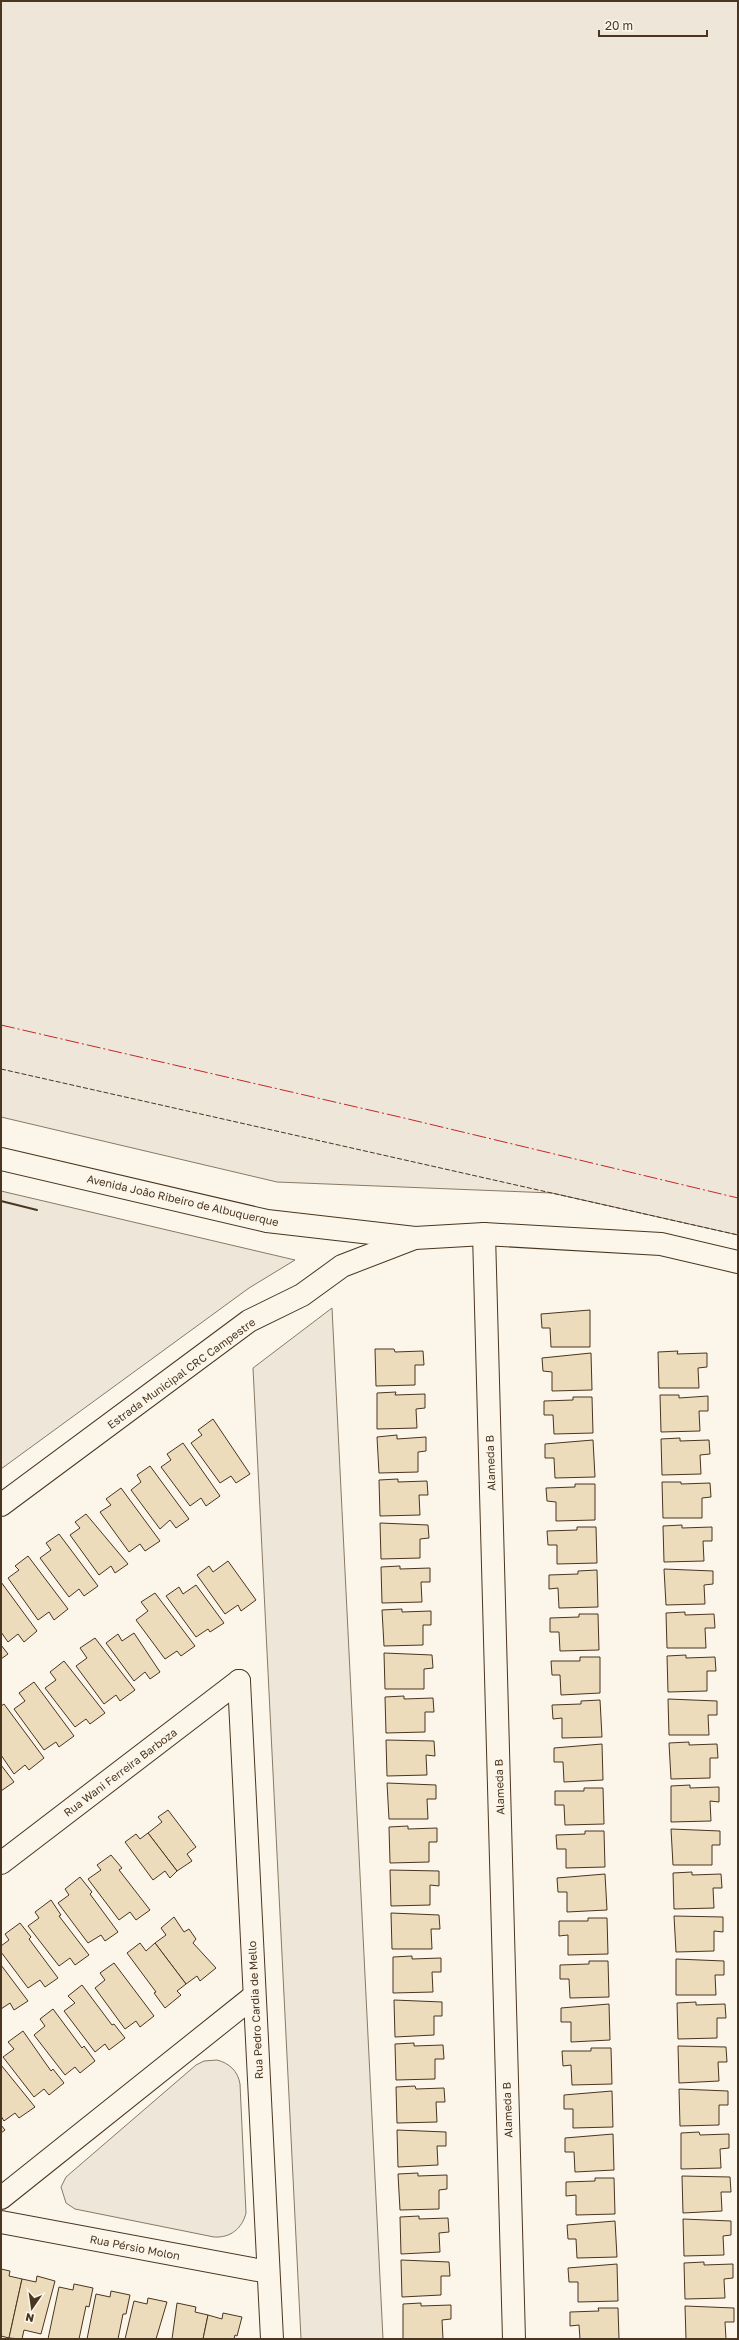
<svg xmlns="http://www.w3.org/2000/svg" width="739" height="2340" font-family="'Golos Text',sans-serif">
  <rect width="100%" height="100%" fill="#fbf6e9"/>
  <g fill="#ede6d9" stroke="#887966">
    <polygon points="1,1 738,1 738,1235 552,1193 277,1182 1,1117"/>
    <polygon points="1,1191 295,1260 249,1288 1,1469"/>
    <polygon points="332,1308 383,2339 301,2339 253,1368"/>
    <path d="M217 2060C229 2063 238 2071 240 2084L246 2213C242 2229 230 2238 214 2237L75 2209 66 2203 61 2187 66 2177 196 2065 204 2061Z"/>
  </g>
  <g fill="#ecdcbc" stroke="#4a3520">
    <polygon points="590,1310 590,1347 551,1347 550,1328 542,1328 541,1314"/>
    <polygon points="375,1349 394,1349 395,1352 423,1351 424,1365 415,1365 415,1385 376,1386"/>
    <polygon points="678,1351 677,1354 707,1353 707,1367 698,1368 699,1388 659,1388 658,1352"/>
    <polygon points="591,1353 592,1390 552,1391 552,1372 543,1371 542,1358"/>
    <polygon points="396,1392 395,1395 425,1394 425,1408 416,1409 417,1428 377,1429 377,1393"/>
    <polygon points="660,1395 679,1395 679,1398 708,1396 708,1411 699,1411 700,1431 661,1432"/>
    <polygon points="573,1397 592,1397 593,1433 554,1434 553,1415 544,1415 544,1401 573,1400"/>
    <polygon points="213,1419 250,1474 236,1483 231,1476 220,1483 191,1443 202,1435 198,1430"/>
    <polygon points="397,1435 397,1439 426,1437 426,1451 418,1452 418,1472 379,1473 377,1437"/>
    <polygon points="680,1438 680,1441 709,1440 710,1454 700,1455 701,1474 662,1475 661,1439"/>
    <polygon points="593,1440 595,1477 555,1478 554,1458 545,1458 545,1444"/>
    <polygon points="183,1443 220,1496 206,1506 201,1498 190,1506 161,1467 171,1460 167,1454"/>
    <polygon points="150,1466 189,1519 176,1528 170,1520 160,1529 131,1490 141,1482 137,1475"/>
    <polygon points="398,1479 398,1482 427,1481 428,1495 419,1495 420,1515 380,1516 379,1480"/>
    <polygon points="662,1482 681,1482 681,1484 710,1483 711,1497 702,1498 702,1518 663,1518"/>
    <polygon points="575,1484 595,1484 595,1520 556,1521 556,1502 547,1501 546,1488 575,1487"/>
    <polygon points="121,1488 160,1541 145,1551 140,1544 129,1552 100,1512 111,1505 106,1499"/>
    <polygon points="86,1514 128,1564 115,1573 111,1566 99,1575 70,1535 80,1528 75,1522"/>
    <polygon points="380,1523 428,1525 429,1538 420,1539 420,1558 381,1559"/>
    <polygon points="682,1525 682,1528 712,1527 712,1541 703,1541 704,1561 664,1562 663,1526"/>
    <polygon points="577,1527 596,1527 597,1563 557,1564 557,1545 548,1545 547,1531 577,1530"/>
    <polygon points="59,1534 98,1586 84,1596 79,1589 69,1597 40,1558 51,1550 46,1543"/>
    <polygon points="28,1556 68,1609 54,1620 49,1612 38,1620 8,1578 19,1570 15,1566"/>
    <polygon points="228,1561 256,1600 241,1611 238,1605 225,1614 197,1575 209,1566 213,1572"/>
    <polygon points="400,1566 400,1569 430,1568 430,1582 421,1582 422,1602 382,1603 381,1567"/>
    <polygon points="664,1569 713,1571 713,1584 704,1585 705,1604 666,1605"/>
    <polygon points="597,1570 598,1607 559,1608 558,1588 549,1589 549,1575 578,1574 578,1571"/>
    <polygon points="1,1582 37,1631 24,1642 18,1634 8,1642 1,1632"/>
    <polygon points="196,1585 224,1623 210,1632 208,1629 196,1637 166,1596 179,1587 183,1594"/>
    <polygon points="155,1593 195,1646 181,1656 177,1651 165,1659 136,1620 148,1611 141,1602"/>
    <polygon points="402,1609 402,1612 431,1611 431,1625 423,1625 423,1645 384,1646 382,1610"/>
    <polygon points="685,1612 685,1615 714,1614 715,1628 705,1628 706,1648 667,1648 666,1613"/>
    <polygon points="579,1614 598,1614 599,1650 560,1651 559,1632 550,1632 550,1618 579,1617"/>
    <polygon points="134,1633 160,1672 150,1679 145,1672 134,1681 106,1643 118,1634 122,1641"/>
    <polygon points="95,1638 135,1690 120,1701 116,1695 104,1704 76,1666 87,1658 80,1648"/>
    <polygon points="1,1645 8,1654 1,1659"/>
    <polygon points="384,1653 432,1655 433,1668 424,1669 424,1689 385,1689"/>
    <polygon points="686,1655 686,1658 715,1657 716,1671 707,1671 707,1691 668,1692 667,1656"/>
    <polygon points="580,1657 600,1657 600,1693 561,1695 560,1675 552,1675 551,1661 580,1661"/>
    <polygon points="64,1661 105,1713 90,1724 86,1719 75,1727 45,1688 56,1680 50,1672"/>
    <polygon points="34,1682 74,1736 59,1747 56,1742 44,1750 14,1709 25,1701 19,1693"/>
    <polygon points="404,1696 404,1699 433,1698 434,1712 425,1712 425,1732 386,1733 385,1697"/>
    <polygon points="668,1699 717,1701 717,1715 708,1715 709,1735 669,1735"/>
    <polygon points="600,1700 602,1737 562,1738 562,1718 553,1719 552,1705 581,1704 581,1701"/>
    <polygon points="4,1704 44,1758 29,1770 25,1765 14,1774 1,1755 1,1706"/>
    <polygon points="386,1740 434,1741 435,1756 426,1755 427,1775 387,1776"/>
    <polygon points="689,1742 689,1745 717,1744 718,1758 710,1758 710,1778 671,1779 669,1743"/>
    <polygon points="602,1744 603,1780 564,1782 563,1762 554,1762 554,1748"/>
    <polygon points="1,1765 14,1782 1,1791"/>
    <polygon points="387,1783 436,1785 436,1799 427,1799 428,1819 389,1819"/>
    <polygon points="690,1785 690,1788 719,1787 719,1802 710,1801 711,1821 671,1822 671,1786"/>
    <polygon points="584,1788 603,1788 604,1824 565,1825 564,1805 555,1805 555,1791 584,1791"/>
    <polygon points="168,1810 196,1847 187,1854 192,1861 177,1871 148,1833 162,1822 158,1817"/>
    <polygon points="408,1826 408,1829 437,1828 437,1842 429,1842 429,1862 390,1863 389,1827"/>
    <polygon points="671,1829 720,1831 720,1845 712,1845 712,1865 673,1865"/>
    <polygon points="585,1831 604,1831 605,1867 566,1868 566,1849 557,1849 556,1835 585,1834"/>
    <polygon points="148,1833 177,1871 170,1878 165,1871 153,1880 125,1842 136,1834 140,1839"/>
    <polygon points="111,1855 122,1868 119,1870 150,1910 136,1920 130,1912 119,1920 88,1879 101,1870 97,1865"/>
    <polygon points="390,1870 439,1871 439,1886 430,1885 430,1905 391,1906"/>
    <polygon points="692,1872 692,1875 721,1874 722,1888 713,1888 714,1908 674,1909 673,1873"/>
    <polygon points="605,1874 607,1910 567,1912 567,1892 558,1892 557,1878"/>
    <polygon points="80,1877 92,1892 90,1894 118,1932 105,1941 101,1935 88,1943 58,1903 69,1895 65,1889"/>
    <polygon points="51,1900 61,1915 59,1916 89,1955 75,1965 70,1958 59,1966 28,1926 39,1918 35,1912"/>
    <polygon points="391,1913 439,1915 440,1929 431,1929 432,1949 392,1949"/>
    <polygon points="674,1916 723,1917 723,1932 714,1931 714,1951 676,1952"/>
    <polygon points="174,1917 184,1932 189,1929 196,1939 193,1943 216,1968 200,1981 197,1976 186,1984 155,1943 166,1935 161,1928"/>
    <polygon points="588,1918 607,1918 608,1954 568,1955 568,1935 559,1936 559,1921 588,1921"/>
    <polygon points="20,1923 31,1937 29,1939 58,1978 45,1987 40,1980 28,1988 1,1952 1,1946 9,1940 5,1934"/>
    <polygon points="140,1943 146,1951 155,1943 186,1984 177,1991 181,1995 165,2008 154,1993 156,1992 127,1953"/>
    <polygon points="412,1956 412,1959 441,1958 441,1972 432,1972 433,1992 393,1993 393,1957"/>
    <polygon points="676,1959 724,1961 724,1975 715,1975 716,1995 676,1995"/>
    <polygon points="589,1961 608,1961 609,1997 570,1998 569,1979 560,1979 560,1965 589,1964"/>
    <polygon points="114,1963 154,2016 140,2027 136,2021 125,2029 95,1988 105,1980 100,1973"/>
    <polygon points="1,1965 28,2001 14,2010 10,2003 1,2009"/>
    <polygon points="82,1985 112,2025 114,2024 125,2038 109,2050 105,2044 95,2052 64,2011 75,2003 68,1996"/>
    <polygon points="394,2000 442,2002 442,2016 434,2016 434,2035 395,2037"/>
    <polygon points="696,2002 696,2005 725,2004 726,2018 717,2018 717,2038 678,2039 677,2003"/>
    <polygon points="609,2004 610,2040 571,2042 571,2022 561,2022 561,2008"/>
    <polygon points="53,2009 82,2048 84,2046 95,2061 80,2073 75,2067 65,2075 34,2035 45,2026 40,2019"/>
    <polygon points="23,2031 51,2071 53,2069 64,2083 49,2095 44,2089 34,2097 3,2057 14,2049 8,2042"/>
    <polygon points="414,2043 414,2046 443,2045 444,2059 435,2059 435,2079 396,2080 395,2044"/>
    <polygon points="678,2046 726,2047 727,2062 718,2062 719,2081 679,2083"/>
    <polygon points="591,2048 611,2048 612,2084 572,2085 571,2065 563,2066 562,2051 591,2051"/>
    <polygon points="1,2065 35,2107 19,2118 15,2113 4,2121 1,2116"/>
    <polygon points="415,2086 416,2089 444,2088 445,2102 436,2102 437,2122 397,2123 396,2087"/>
    <polygon points="679,2089 728,2091 728,2105 719,2105 719,2125 680,2126"/>
    <polygon points="612,2091 613,2127 573,2128 573,2109 564,2109 564,2095"/>
    <polygon points="1,2125 5,2130 1,2133"/>
    <polygon points="397,2130 446,2132 446,2146 437,2146 438,2165 398,2167"/>
    <polygon points="699,2132 700,2135 729,2134 729,2148 720,2149 721,2168 681,2169 681,2133"/>
    <polygon points="613,2134 614,2170 575,2172 574,2152 565,2152 565,2138"/>
    <polygon points="418,2173 418,2176 447,2175 447,2189 439,2190 439,2209 400,2210 398,2174"/>
    <polygon points="682,2176 730,2177 731,2192 721,2192 722,2211 683,2213"/>
    <polygon points="595,2178 614,2178 615,2214 576,2215 576,2195 566,2196 566,2182 595,2181"/>
    <polygon points="419,2216 419,2219 448,2218 449,2232 439,2233 440,2252 401,2254 400,2217"/>
    <polygon points="683,2219 731,2221 731,2235 723,2236 724,2255 684,2256"/>
    <polygon points="615,2221 617,2257 577,2258 576,2239 568,2239 567,2225"/>
    <polygon points="401,2260 449,2262 450,2276 441,2276 441,2295 402,2297"/>
    <polygon points="704,2262 704,2265 733,2264 733,2278 724,2279 725,2298 685,2299 684,2263"/>
    <polygon points="617,2264 618,2301 578,2302 578,2282 569,2282 568,2268"/>
    <polygon points="1,2269 10,2271 9,2276 22,2279 9,2338 1,2336"/>
    <polygon points="37,2276 55,2281 41,2334 24,2330 22,2339 9,2338 22,2279 36,2282"/>
    <polygon points="74,2284 93,2288 89,2307 86,2306 79,2339 48,2339 59,2287 73,2290"/>
    <polygon points="111,2291 130,2295 126,2314 123,2314 118,2339 87,2339 96,2294 110,2297"/>
    <polygon points="148,2298 167,2302 156,2339 125,2339 134,2301 147,2304"/>
    <polygon points="177,2303 196,2307 195,2312 208,2315 203,2339 172,2339"/>
    <polygon points="421,2303 421,2306 451,2305 451,2319 442,2320 443,2339 403,2339 403,2304"/>
    <polygon points="685,2306 734,2308 734,2322 725,2322 726,2339 686,2339"/>
    <polygon points="598,2308 618,2308 619,2339 580,2339 579,2325 570,2326 570,2312 599,2311"/>
    <polygon points="223,2313 242,2317 237,2336 235,2335 234,2339 203,2339 208,2315 222,2319"/>
  </g>
  <g fill="none" stroke-linecap="round" stroke-linejoin="round">
    <defs>
      <g id="minor">
        <polyline points="1,1159 267,1221 415,1238 484,1234 661,1244 738,1262"/>
        <polyline points="484,1234 514,2339"/>
        <polyline points="1,1505 249,1321 302,1295 342,1266 412,1239"/>
        <polyline points="239,1681 272,2339"/>
        <polyline points="1,1863 239,1681"/>
        <polyline points="1,2198 254,1996"/>
        <polyline points="1,2222 268,2272"/>
      </g>
    </defs>
    <use href="#minor" stroke="#4a3520" stroke-width="24"/>
    <use href="#minor" stroke="#fbf6e9" stroke-width="22"/>
    <polyline stroke="#4a3520" stroke-width="1" stroke-dasharray="5 2" stroke-linecap="butt" points="1,1069 738,1235"/>
    <polyline stroke="#4a3520" stroke-width="2" points="1,1201 37,1210"/>
    <polyline stroke="#c62828" stroke-width="1" stroke-dasharray="14 3 2 3" stroke-linecap="butt" points="1,1025 404,1118 738,1198"/>
  </g>
  <g text-anchor="middle" dominant-baseline="central" stroke-width="3" stroke-linejoin="round" paint-order="stroke">
    <g font-size="11" fill="#4a3520" stroke="#fbf6e9">
      <text transform="translate(183 1200) rotate(13)">Avenida João Ribeiro de Albuquerque</text>
      <text transform="translate(181 1373) rotate(-36)">Estrada Municipal CRC Campestre</text>
      <text transform="translate(490 1463) rotate(-92)">Alameda B</text>
      <text transform="translate(120 1772) rotate(-37)">Rua Wani Ferreira Barboza</text>
      <text transform="translate(499 1787) rotate(-92)">Alameda B</text>
      <text transform="translate(255 2010) rotate(-93)">Rua Pedro Cardia de Mello</text>
      <text transform="translate(507 2110) rotate(-92)">Alameda B</text>
      <text transform="translate(135 2247) rotate(11)">Rua Pérsio Molon</text>
    </g>
  </g>
  <rect width="739" height="2340" fill="none" stroke="#4a3520" stroke-width="4"/>
  <g transform="translate(32 2308) rotate(193)" stroke="#fbf6e9" stroke-width="3" paint-order="stroke">
  <path d="M0-3L7 15L0 10L-7 15Z" fill="#4a3520"/>
  <text y="-6" font-size="11" font-weight="bold" text-anchor="middle" fill="#4a3520">N</text>
  </g>
  <path d="M599 30v6h108v-6" fill="none" stroke="#4a3520" stroke-width="2"/>
  <text x="605" y="30" font-size="12" fill="#4a3520" stroke="#fbf6e9" stroke-width="3" paint-order="stroke">20 m</text>
</svg>
